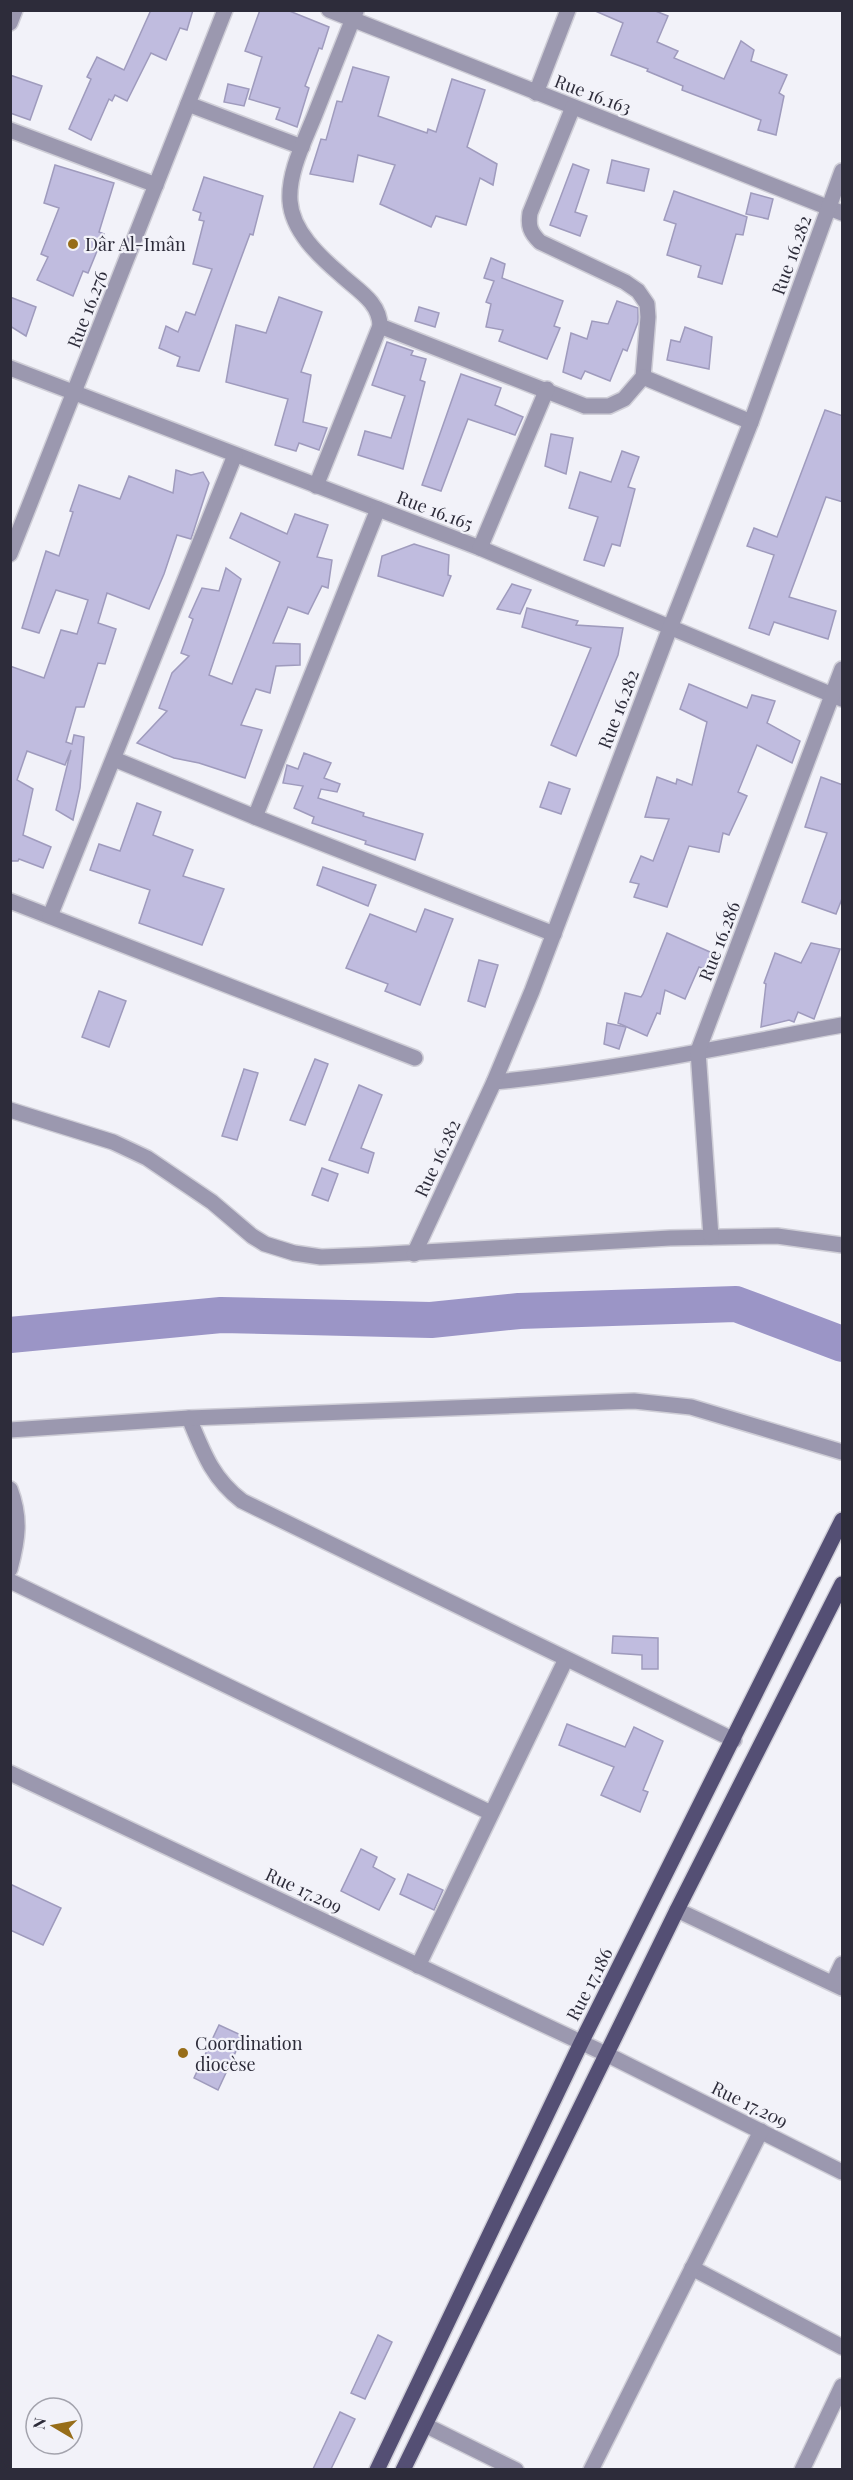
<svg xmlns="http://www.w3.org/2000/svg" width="853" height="2480" font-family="'Playfair Display',serif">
  <rect width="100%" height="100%" fill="#f2f2f9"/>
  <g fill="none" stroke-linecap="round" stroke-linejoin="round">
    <polyline stroke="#9b95c6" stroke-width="36" points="10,1335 221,1315 431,1320 519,1311 736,1304 842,1344"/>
  </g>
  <g fill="#c0bcdf" stroke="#9f9bbd" stroke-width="1.5">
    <polygon points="151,10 193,10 187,30 180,28 166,60 151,53 127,101 115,95 112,101 109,99 91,140 69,129 91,79 87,77 97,57 124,70"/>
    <polygon points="260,10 287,10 329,27 322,49 319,48 305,86 309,88 297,127 276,119 280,108 249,99 262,57 245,51"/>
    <polygon points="593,10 653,10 668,16 657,42 678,51 674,58 724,79 741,41 754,50 751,61 787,75 779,93 784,96 776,135 758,130 761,120 682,90 683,86 647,71 648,69 611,55 623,23"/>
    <polygon points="353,67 389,77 378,116 427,133 428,129 436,132 452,79 485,90 467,147 497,164 493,185 480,178 466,225 436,216 431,227 380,204 395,165 358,155 353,182 310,174 321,139 326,140 337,101 342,102"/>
    <polygon points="10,75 42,86 30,120 10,113"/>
    <polygon points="228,84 249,89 244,106 224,102"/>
    <polygon points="612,160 649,169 644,191 607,183"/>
    <polygon points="573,164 589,170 575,212 587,216 580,236 550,225"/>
    <polygon points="55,165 114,183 99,232 104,234 88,273 83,271 73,296 37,280 48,257 41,254 59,208 44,203"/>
    <polygon points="204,177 263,196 253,235 250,234 199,371 177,366 180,357 159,348 166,326 178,332 186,312 195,315 212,269 193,264 204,221 199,220 201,213 193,210"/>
    <polygon points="674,191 747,217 743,235 736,234 722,284 698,277 701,266 667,255 676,224 664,220"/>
    <polygon points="751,193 773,199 768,219 746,214"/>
    <polygon points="491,258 505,264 502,278 563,301 554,326 560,328 547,359 499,341 503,330 486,327 491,304 486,302 494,281 484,278"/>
    <polygon points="10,297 36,307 26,336 10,326"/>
    <polygon points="279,297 322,312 301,372 311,375 303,422 327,428 319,450 299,443 296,451 275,445 288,399 226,382 236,325 266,333"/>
    <polygon points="617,301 638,308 638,322 627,351 623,349 610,381 585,371 581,379 563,372 571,333 587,339 592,321 608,324"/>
    <polygon points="419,307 439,313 435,327 415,321"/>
    <polygon points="685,327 712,337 709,369 667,360 671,340 680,342"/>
    <polygon points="387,342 413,351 411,355 426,359 420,380 425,382 403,469 358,455 365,431 391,438 405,396 372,385"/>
    <polygon points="461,374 501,388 495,405 523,417 515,435 468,419 441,491 422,485"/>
    <polygon points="825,410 843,416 843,502 826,497 789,597 836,611 828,639 774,622 769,635 749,628 774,555 747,546 754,528 777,537"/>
    <polygon points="551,434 573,438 566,474 545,466"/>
    <polygon points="622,451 639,457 628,487 635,489 620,546 612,544 604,566 584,560 598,517 569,508 580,472 611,482"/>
    <polygon points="176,470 191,475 203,472 209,483 191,539 177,535 164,574 149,609 107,593 98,623 116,629 105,664 98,663 84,707 76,707 66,742 72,744 74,735 84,737 80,788 73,820 56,810 71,750 65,765 27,751 17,780 33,789 23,835 51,847 43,868 19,859 18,861 10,861 10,666 44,678 61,630 77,634 88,600 56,590 39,633 22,628 46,551 59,556 73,512 70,511 79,485 120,499 129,476 173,493"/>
    <polygon points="241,513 287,534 295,514 328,525 317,557 332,560 328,588 322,586 308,614 288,607 273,643 300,644 300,665 276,666 270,693 256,689 241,725 262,730 245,778 199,763 174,758 137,743 167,711 159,708 172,673 189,656 181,653 193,619 189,617 202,588 219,591 226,568 241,579 209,675 232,684 280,562 230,538"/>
    <polygon points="414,544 449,555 448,575 451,576 443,596 378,576 382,556"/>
    <polygon points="512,584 531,590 520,614 497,609"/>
    <polygon points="527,608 578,621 576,625 623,628 618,655 576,756 551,745 591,648 522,627"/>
    <polygon points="689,684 747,708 752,695 775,701 767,723 800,741 792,763 757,745 738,792 747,796 729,835 723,833 719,852 689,846 667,907 634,897 639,884 630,882 641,856 653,861 669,819 645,817 657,777 676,784 677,779 692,785 707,722 680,709"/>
    <polygon points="304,753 331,763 324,778 340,784 337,792 321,789 318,798 364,813 363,816 423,834 415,860 365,844 366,841 312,823 314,817 294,808 303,786 283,783 287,765 298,769"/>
    <polygon points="821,777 843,785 843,896 836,914 802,902 827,833 805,827"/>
    <polygon points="549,782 570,789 561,814 540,807"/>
    <polygon points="137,803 161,812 153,835 193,850 183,876 224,889 202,945 139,923 150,890 90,870 99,844 120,851"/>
    <polygon points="323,867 376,885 368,906 317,885"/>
    <polygon points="425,909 453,919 420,1005 385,991 388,984 346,968 370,914 416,932"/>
    <polygon points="667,933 719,956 712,972 699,967 685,999 665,990 660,1014 657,1013 647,1036 618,1023 625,993 641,997 643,994"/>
    <polygon points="811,943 840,949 814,1019 798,1012 794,1022 789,1020 761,1027 766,984 764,983 775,953 801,963"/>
    <polygon points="479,960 498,965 485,1007 468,1001"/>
    <polygon points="99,991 126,1001 109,1047 82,1037"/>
    <polygon points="607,1023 626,1027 619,1049 604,1044"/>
    <polygon points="315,1059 328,1064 305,1125 290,1120"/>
    <polygon points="244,1069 258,1073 237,1140 222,1136"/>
    <polygon points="359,1085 382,1095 361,1148 374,1153 368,1173 329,1160"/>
    <polygon points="322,1168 338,1174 328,1201 312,1195"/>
    <polygon points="613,1636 658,1638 658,1669 642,1669 642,1655 612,1653"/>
    <polygon points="567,1724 625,1747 634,1727 663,1741 643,1790 648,1792 640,1812 601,1795 614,1767 559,1745"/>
    <polygon points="361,1849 377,1857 373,1867 395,1879 379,1910 341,1891"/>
    <polygon points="408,1874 443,1890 434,1910 400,1894"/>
    <polygon points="10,1884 61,1908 43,1945 10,1930"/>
    <polygon points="219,2025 243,2036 218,2090 194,2078"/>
    <polygon points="378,2335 392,2342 365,2399 351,2393"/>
    <polygon points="340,2412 355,2419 331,2469 313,2469"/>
  </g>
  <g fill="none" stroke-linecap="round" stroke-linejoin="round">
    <defs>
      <g id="minor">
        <polyline points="329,10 842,213"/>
        <polyline points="10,23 15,10"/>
        <polyline points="536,93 568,10"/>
        <polyline points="188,104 302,147"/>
        <polyline points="10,130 156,185"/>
        <path d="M380 326 585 406H609L624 399 643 377 648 317 647 304 638 291 625 282 540 242C530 232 528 226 530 213L573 107"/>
        <polyline points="10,368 480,548 842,699"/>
        <polyline points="643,377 751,422"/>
        <path d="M316 486 380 326C380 302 357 290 340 274 319 256 292 231 290 201 288 173 304 142 314 117 328 82 342 46 356 11"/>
        <polyline points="480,548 547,389"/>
        <polyline points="10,554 225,10"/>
        <polyline points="114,759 255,817 554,934"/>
        <polyline points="255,817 378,509"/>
        <polyline points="10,901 415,1058"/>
        <polyline points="50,916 235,455"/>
        <path d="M494 1082C612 1071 727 1046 842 1025"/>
        <polyline points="10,1110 113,1142 147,1158 212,1202 252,1236 265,1244 294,1253 321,1257 372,1255 670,1238 777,1236 842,1245"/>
        <polyline points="711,1237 698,1051 842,669"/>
        <polyline points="414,1254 494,1082 532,991 670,628 751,422 842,171"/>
        <path d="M189 1418C203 1452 212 1478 242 1501L734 1740"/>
        <polyline points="10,1430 189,1418 634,1401 691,1407 842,1452"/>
        <path d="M10 1489C21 1518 18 1539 10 1569"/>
        <polyline points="10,1581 491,1813"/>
        <polyline points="10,1773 608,2055 842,2172"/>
        <polyline points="677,1910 842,1988"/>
        <polyline points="418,1966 566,1659"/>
        <polyline points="833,1983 842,1964"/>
        <polyline points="692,2268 842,2347"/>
        <polyline points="425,2425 516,2470"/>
        <polyline points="591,2470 761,2131"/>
        <polyline points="802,2470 842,2386"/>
      </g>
      <g id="major">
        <polyline points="377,2470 581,2043 842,1520"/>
        <polyline points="403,2470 677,1910 842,1584"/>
      </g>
    </defs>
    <use href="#minor" stroke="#cfced7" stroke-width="18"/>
    <use href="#major" stroke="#cfced7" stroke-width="18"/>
    <use href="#minor" stroke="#9b98af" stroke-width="15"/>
    <use href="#major" stroke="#544f74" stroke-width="15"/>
  </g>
  <g fill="#976d19" stroke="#f2f2f9" stroke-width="2">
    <circle cx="73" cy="244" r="6"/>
    <circle cx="183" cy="2053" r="6"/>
  </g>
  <g text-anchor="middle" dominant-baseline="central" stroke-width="4.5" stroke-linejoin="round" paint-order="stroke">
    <g font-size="18" fill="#2d2c3a" stroke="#f2f2f9">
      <text transform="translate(593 94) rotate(21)">Rue 16.163</text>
      <text transform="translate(791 255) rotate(-70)">Rue 16.282</text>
      <text transform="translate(87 309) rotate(-69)">Rue 16.276</text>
      <text transform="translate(435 510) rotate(21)">Rue 16.165</text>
      <text transform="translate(618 709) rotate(-69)">Rue 16.282</text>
      <text transform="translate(719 941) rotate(-69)">Rue 16.286</text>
      <text transform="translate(437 1158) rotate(-65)">Rue 16.282</text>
      <text transform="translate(304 1890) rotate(25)">Rue 17.209</text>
      <text transform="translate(589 1984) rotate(-63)">Rue 17.186</text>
      <text transform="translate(750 2104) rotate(26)">Rue 17.209</text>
    </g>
    <g font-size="18" fill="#2d2c3a" stroke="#f2f2f9" text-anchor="start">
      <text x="85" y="244">Dâr Al-Imân</text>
      <text x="195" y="2043">Coordination<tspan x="195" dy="21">diocèse</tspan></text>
    </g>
  </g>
  <rect width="853" height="2480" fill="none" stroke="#2d2c3a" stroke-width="24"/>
  <g transform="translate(54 2426) rotate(280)"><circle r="28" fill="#f2f2f9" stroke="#a3a3ad" stroke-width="1.5"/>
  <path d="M0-4.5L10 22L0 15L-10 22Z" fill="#976d19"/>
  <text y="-9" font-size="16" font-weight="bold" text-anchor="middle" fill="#2d2c3a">N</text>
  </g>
</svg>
